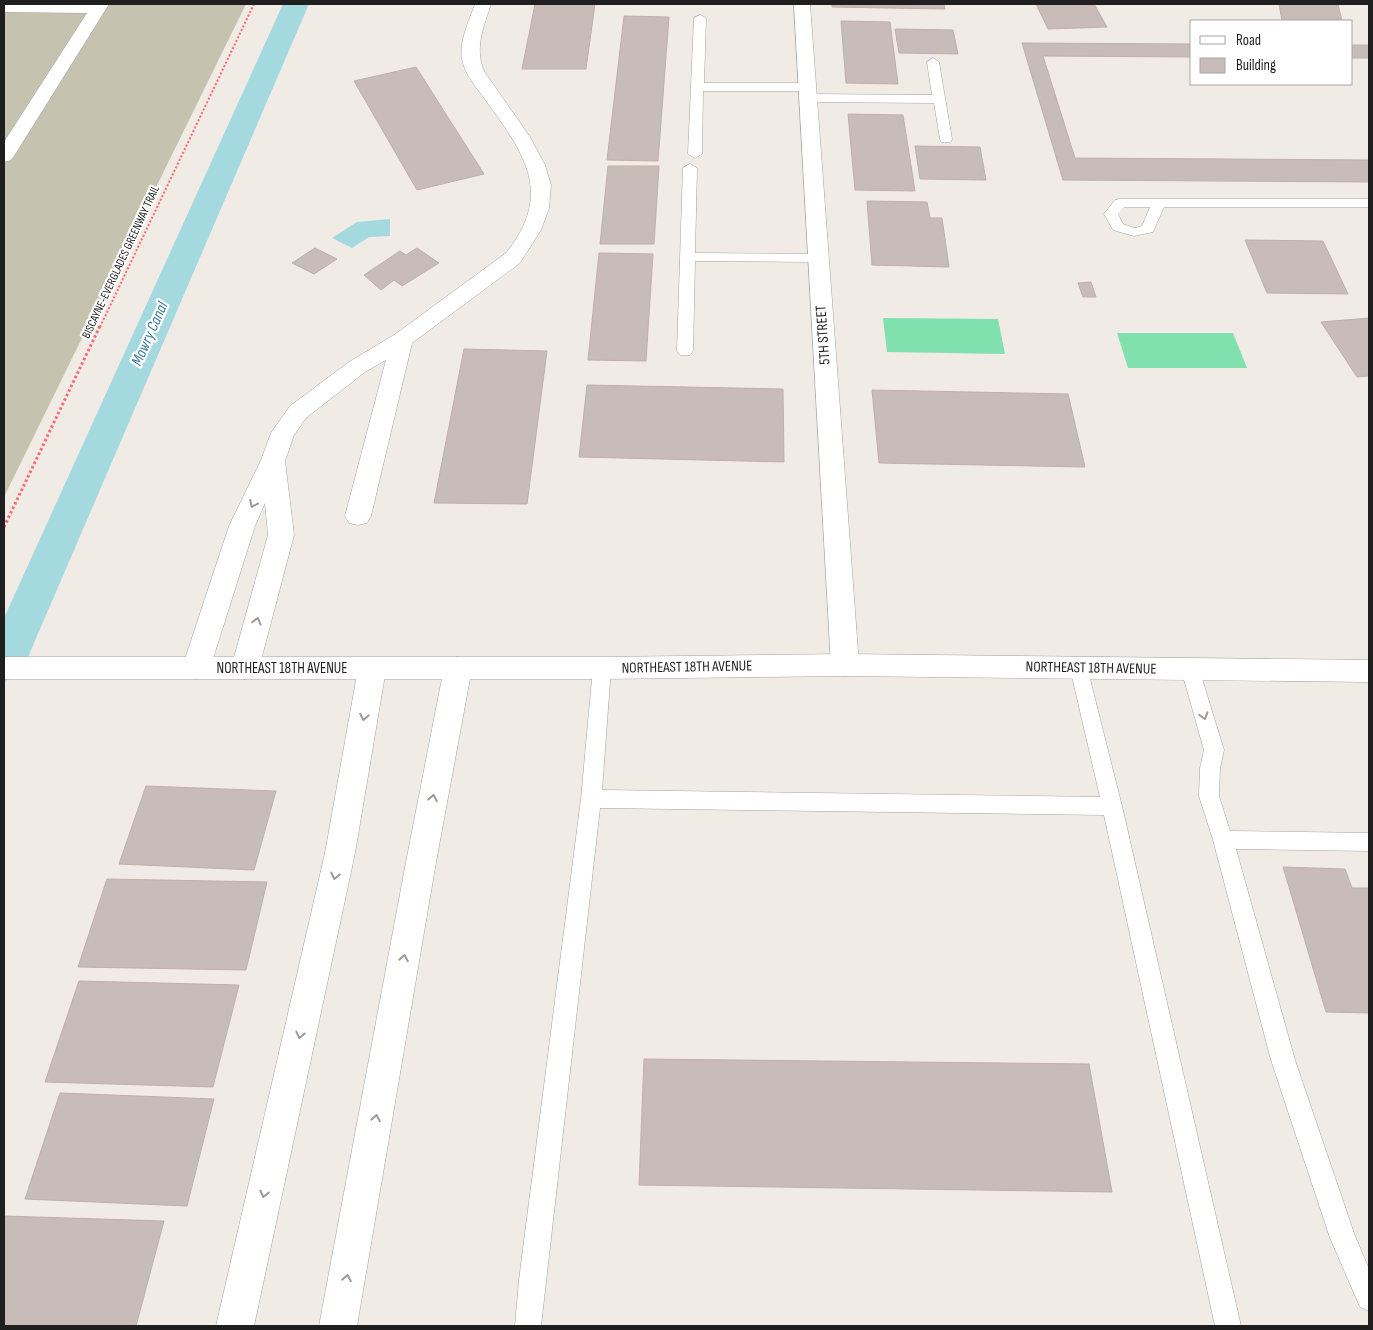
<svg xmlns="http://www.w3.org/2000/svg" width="1373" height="1330" font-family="'Sofia Sans Condensed',sans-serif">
  <rect width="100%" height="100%" fill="#f0ebe5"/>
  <polygon fill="#c5c2b0" points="4,4 246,4 4,497"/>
  <g fill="#81e1ae">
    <polygon points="883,318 998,319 1005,354 887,352"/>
    <polygon points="1117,333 1233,333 1247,368 1128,368"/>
  </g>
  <polygon fill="#a4dadf" points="390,219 390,236 369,237 352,248 332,238 357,222"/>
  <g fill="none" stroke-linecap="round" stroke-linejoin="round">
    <polygon fill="#a4dadf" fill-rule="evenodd" points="283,4 309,4 25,664 19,676 4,681 4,618"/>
  </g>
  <g fill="#c8bcb8" stroke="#c2afa7">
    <polygon points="535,4 595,4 586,69 522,69"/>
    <polygon points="832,4 944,4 945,9 832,7"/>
    <polygon points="1036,4 1094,4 1107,27 1048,29"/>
    <polygon points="1279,4 1338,4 1342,21 1282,21"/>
    <polygon points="624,16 669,17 658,161 607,160"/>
    <polygon points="841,21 890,22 898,84 846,83"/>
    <polygon points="895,29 953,30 958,54 899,53"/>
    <polygon points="1022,43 1192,44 1192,57 1043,56 1075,158 1369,160 1369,182 1063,180"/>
    <rect x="1352" y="45" width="17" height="13"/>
    <polygon points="416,67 484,174 417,190 354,81"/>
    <polygon points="848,114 903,115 915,191 855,190"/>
    <polygon points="915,146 980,147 986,180 920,179"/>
    <polygon points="608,166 659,166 654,244 600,244"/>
    <polygon points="867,201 927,202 930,218 942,218 949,267 872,265"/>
    <polygon points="1245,240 1323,241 1348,294 1267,293"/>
    <polygon points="315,248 337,259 314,274 292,263"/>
    <polygon points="417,248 439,263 402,286 394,280 381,290 364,275 400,251 406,255"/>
    <polygon points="599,253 653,254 646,361 588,360"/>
    <polygon points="1091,282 1096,297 1083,297 1078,283"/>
    <polygon points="1369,318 1369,376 1357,377 1321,322"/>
    <polygon points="464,349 547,351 527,504 434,503"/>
    <polygon points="587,385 783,389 784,462 579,457"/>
    <polygon points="872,390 1068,394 1085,467 879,463"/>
    <polygon points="146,786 276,791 254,870 119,864"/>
    <polygon points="1283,867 1345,869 1352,888 1369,888 1369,1013 1326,1012"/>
    <polygon points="107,879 267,882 246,970 78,967"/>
    <polygon points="79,981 239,985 213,1087 45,1082"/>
    <polygon points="644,1059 1089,1064 1112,1192 639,1185"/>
    <polygon points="60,1093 214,1099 187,1206 25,1199"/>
    <polygon points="4,1216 164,1221 136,1326 4,1326"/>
  </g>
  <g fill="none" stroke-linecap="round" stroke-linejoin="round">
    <defs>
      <g id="service">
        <polygon points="700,15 706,18 704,83 807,83 813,87 807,91 703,91 702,154 695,158 688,154 694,18"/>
        <polygon points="933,58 939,62 952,139 951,142 941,142 940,139 934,103 808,102 802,98 808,94 932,95 927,62"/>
        <polygon points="690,164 697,168 695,253 818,254 823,255 825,258 823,261 818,262 695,261 693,351 690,355 680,355 677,351 683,168"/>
        <path d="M1120 199H1369V207H1164L1153 232 1134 236 1113 230 1104 214 1115 200ZM1124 207H1150L1142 226 1135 228 1123 224 1118 214Z"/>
        <polygon points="602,660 609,663 611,668 602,790 1100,797 1070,668 1072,663 1079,660 1086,663 1122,806 1241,1326 1215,1326 1104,815 600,808 541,1326 515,1326 519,1280 581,799 593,668 595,663"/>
        <polygon points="1190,661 1197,664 1199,669 1224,750 1220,768 1219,796 1230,831 1369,833 1369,851 1236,849 1295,1060 1355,1236 1369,1269 1369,1311 1360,1307 1330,1238 1271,1060 1213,840 1199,796 1200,768 1204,750 1181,669 1183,664"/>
      </g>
      <g id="minor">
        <polygon points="4,4 109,4 14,156 11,160 4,162 4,142 87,13 4,12"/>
        <path d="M475 4H491C484 26 474 48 484 71L530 137 545 165 551 185 549 208 541 230 520 263 412 343 371 516 367 523 358 525 349 523 345 516 386 360 365 372 306 418 294 435 285 461 294 535 259 668 255 676 245 679 235 676 231 668 268 535 265 503 255 526 210 668 206 676 196 679 186 676 182 668 229 526 261 460 271 433 290 406 349 362 394 335 506 253C553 194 526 156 487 102 478 89 465 76 462 59 459 41 469 21 475 4Z"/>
        <polygon points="794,4 810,4 859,665 855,673 845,676 835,673 831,665"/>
        <polygon points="458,657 468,660 472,668 436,862 357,1326 319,1326 406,862 444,668 448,660"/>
        <polygon points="372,658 382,661 386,669 355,853 254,1326 216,1326 325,853 358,669 362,661"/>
      </g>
      <polygon id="tertiary" points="845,654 1369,660 1369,682 845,676 602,679 4,679 4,657 602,657"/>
    </defs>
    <use href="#service" stroke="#a3a3a3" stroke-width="1"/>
    <use href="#minor" stroke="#a3a3a3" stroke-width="1"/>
    <use href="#tertiary" stroke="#a3a3a3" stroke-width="1"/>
    <polyline stroke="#fd6970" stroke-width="2" stroke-dasharray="2 2" stroke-linecap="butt" points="100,327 254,4"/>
    <polyline stroke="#fd6970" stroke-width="3" stroke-dasharray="2.5 2.5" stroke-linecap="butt" points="4,527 100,326"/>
    <use href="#service" fill="#fff" fill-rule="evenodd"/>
    <use href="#minor" fill="#fff" fill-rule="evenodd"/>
    <use href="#tertiary" fill="#fff" fill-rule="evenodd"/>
  </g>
  <defs><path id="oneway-chevron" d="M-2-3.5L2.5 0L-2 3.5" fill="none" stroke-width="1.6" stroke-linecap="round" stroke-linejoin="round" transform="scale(1.25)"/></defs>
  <g stroke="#9a9a9a">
    <use href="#oneway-chevron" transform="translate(253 504) rotate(115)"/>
    <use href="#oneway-chevron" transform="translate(257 621) rotate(-75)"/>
    <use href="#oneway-chevron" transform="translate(1204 716) rotate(74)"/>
    <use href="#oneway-chevron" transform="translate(364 717) rotate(100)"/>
    <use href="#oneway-chevron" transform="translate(433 798) rotate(-79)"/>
    <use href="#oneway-chevron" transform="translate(335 876) rotate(103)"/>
    <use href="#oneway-chevron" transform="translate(404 958) rotate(-80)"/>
    <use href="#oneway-chevron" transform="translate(300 1035) rotate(103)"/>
    <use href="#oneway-chevron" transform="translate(376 1118) rotate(-80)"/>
    <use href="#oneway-chevron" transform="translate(264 1194) rotate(103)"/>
    <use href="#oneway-chevron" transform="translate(347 1278) rotate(-80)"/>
  </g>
  <g text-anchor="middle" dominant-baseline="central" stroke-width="4.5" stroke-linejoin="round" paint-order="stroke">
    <g font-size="12" fill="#1f1f1f" stroke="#fff">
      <text transform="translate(121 262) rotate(-65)">BISCAYNE-EVERGLADES GREENWAY TRAIL</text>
    </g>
    <g font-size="15" fill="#1f1f1f" stroke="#fff">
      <text transform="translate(823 335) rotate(-94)">5TH STREET</text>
      <text transform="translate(687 667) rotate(-1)">NORTHEAST 18TH AVENUE</text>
      <text x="282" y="668">NORTHEAST 18TH AVENUE</text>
      <text transform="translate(1091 668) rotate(1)">NORTHEAST 18TH AVENUE</text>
    </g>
    <g font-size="16" font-style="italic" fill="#407a9a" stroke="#fff">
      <text transform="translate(150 334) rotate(-66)">Mowry Canal</text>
    </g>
  </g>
  <rect width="1373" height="1330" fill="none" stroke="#1f1f1f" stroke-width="10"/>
  <rect x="1190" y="20" width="162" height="65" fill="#ffffff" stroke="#a5a5a5"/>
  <rect x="1200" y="36" width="25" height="8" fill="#ffffff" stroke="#a5a5a5"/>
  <text x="1236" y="45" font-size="15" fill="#1f1f1f">Road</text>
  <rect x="1200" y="58" width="25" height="15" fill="#c8bcb8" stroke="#a5a5a5"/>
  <text x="1236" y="70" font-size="15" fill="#1f1f1f">Building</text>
</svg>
